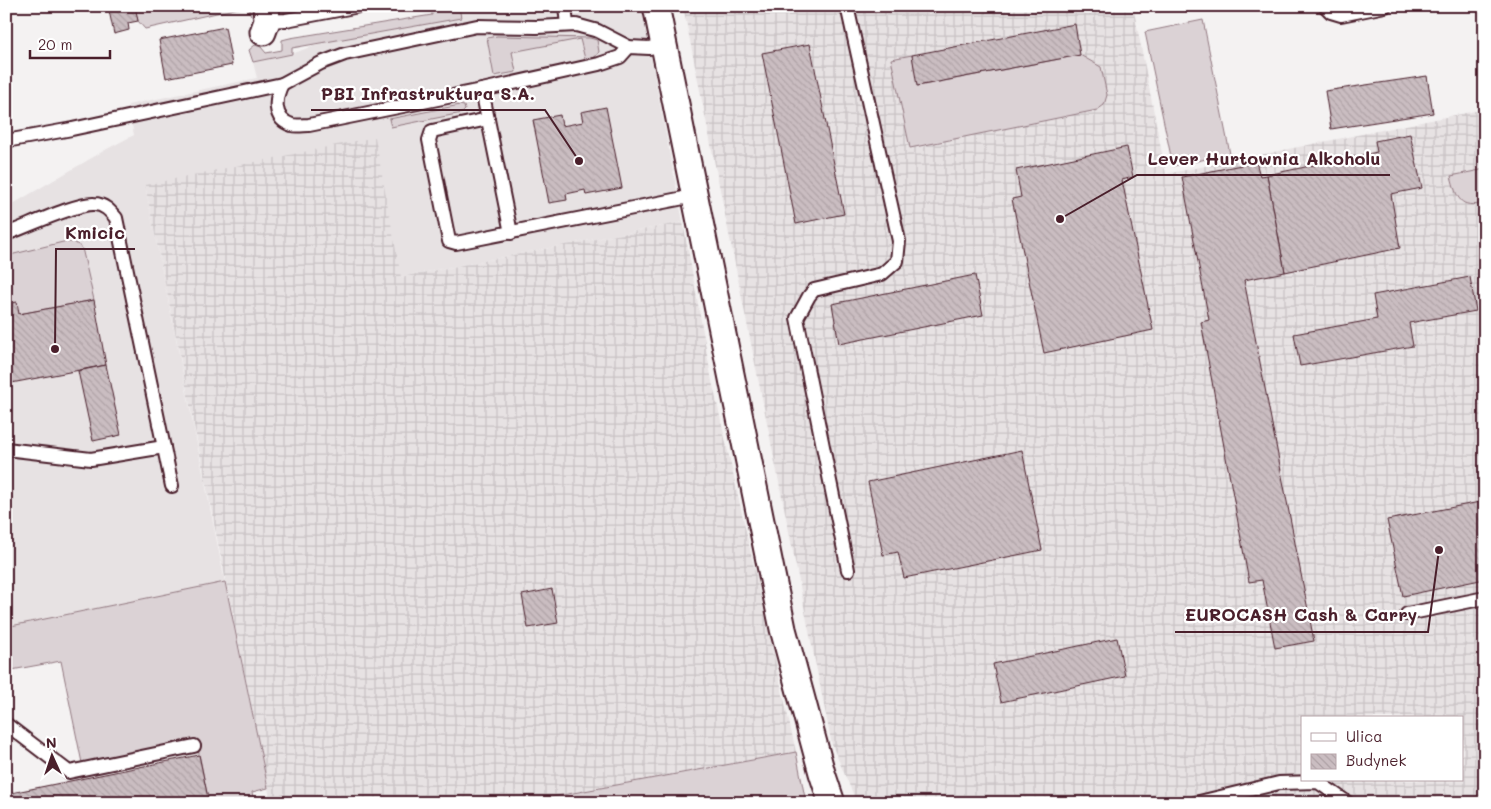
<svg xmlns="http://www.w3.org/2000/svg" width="1491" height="809" font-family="Mali,sans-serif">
  <defs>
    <pattern id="industrial-grid" width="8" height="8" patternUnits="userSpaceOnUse" patternTransform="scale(1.25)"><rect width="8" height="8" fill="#e7e2e3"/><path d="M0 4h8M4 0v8" fill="none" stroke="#c8c1c3"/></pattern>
    <pattern id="building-back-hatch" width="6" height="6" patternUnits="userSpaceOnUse" patternTransform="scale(1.25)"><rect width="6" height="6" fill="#cabdc1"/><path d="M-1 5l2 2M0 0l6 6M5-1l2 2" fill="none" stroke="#afa2a6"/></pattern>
  </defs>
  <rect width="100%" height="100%" fill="#f4f2f2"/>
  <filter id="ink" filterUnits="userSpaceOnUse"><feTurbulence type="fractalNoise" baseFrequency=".02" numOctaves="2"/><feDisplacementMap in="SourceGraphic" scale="10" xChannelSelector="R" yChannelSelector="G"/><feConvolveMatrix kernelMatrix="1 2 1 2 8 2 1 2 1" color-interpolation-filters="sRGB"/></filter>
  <g filter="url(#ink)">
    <polygon fill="#e7e2e3" points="459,6 641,6 683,222 401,277 145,185 225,582 6,627 6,208 107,149 134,135 128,105 257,78 253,62 292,54 323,42 461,18"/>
    <g fill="url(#industrial-grid)" fill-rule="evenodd">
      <path d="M683 6H1133L1166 174 1485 109V803H857L832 745ZM1302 718H1462V780H1302Z"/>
      <polygon points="375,137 401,277 683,222 712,381 796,752 519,803 271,803 145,185"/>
    </g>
    <g fill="#dbd2d5" stroke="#927880">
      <polygon points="135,6 252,6 254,15 251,16 248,6 145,29 138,21"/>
      <polygon points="431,6 459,6 461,18 292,48 292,54 253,62 249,50 255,45 261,47 266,53 282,50 282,40 290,38 432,15"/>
      <polygon points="1203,20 1230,154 1173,166 1145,32"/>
      <polygon points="497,36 590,38 597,40 599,52 595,57 585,59 580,39 512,52 516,72 494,76 487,38"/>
      <polygon points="912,55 918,86 1080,55 1101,67 1107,95 1104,105 1097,110 910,148 891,59"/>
      <polygon points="460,105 464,106 465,110 462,113 391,127 389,119"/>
      <path d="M1485 169V203C1459 209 1457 198 1451 176Z"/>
      <polygon points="63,242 74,242 82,248 94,300 19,314 6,304 6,256"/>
      <polygon points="225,582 268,788 252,792 254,803 209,803 196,739 82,763 61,661 6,671 6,627"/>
      <polygon points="796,752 806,803 519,803"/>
    </g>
    <g fill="url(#building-back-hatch)" stroke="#4a1f2b">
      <polygon points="108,6 135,6 138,21 128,23 129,30 114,34"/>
      <polygon points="1075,24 1080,55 917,86 912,55"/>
      <polygon points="225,27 232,65 166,78 159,40"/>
      <polygon points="810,44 844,214 796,224 762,53"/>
      <polygon points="1427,76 1433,113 1331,129 1325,91"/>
      <polygon points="606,107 622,188 586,195 585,190 566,194 567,200 549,203 533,120 560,115 562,126 583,122 581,112"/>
      <polygon points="1410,134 1422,188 1391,194 1400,248 1285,272 1267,175 1377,152 1375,141"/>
      <polygon points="1127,147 1133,177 1122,180 1153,330 1044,353 1012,199 1021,197 1016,170"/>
      <polygon points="1256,162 1260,176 1267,175 1285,272 1244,280 1314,641 1275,648 1262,580 1249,582 1201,322 1209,320 1182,177"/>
      <polygon points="975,275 983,315 839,344 832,304"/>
      <polygon points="1470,277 1476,311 1409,323 1413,346 1300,366 1294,334 1377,319 1373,295"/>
      <polygon points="94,300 106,365 6,384 6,304 17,302 19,314"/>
      <polygon points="106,365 121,435 93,441 78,371"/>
      <polygon points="1022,450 1042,550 904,578 898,552 883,555 868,482"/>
      <polygon points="1485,501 1485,579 1403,596 1387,520"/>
      <polygon points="552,589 558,623 528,628 522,595"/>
      <polygon points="1117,638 1125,676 1001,702 993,664"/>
      <polygon points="199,755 209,803 6,803 6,794"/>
    </g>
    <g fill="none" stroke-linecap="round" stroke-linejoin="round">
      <defs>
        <g id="service">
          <polyline points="565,6 567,25"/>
          <polyline points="847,6 899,241 897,261 882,274 814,290 809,296 797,318 848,570"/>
          <polyline points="1325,6 1331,12 1341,15 1385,6"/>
          <polyline points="267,21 286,20 359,6"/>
          <path d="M282 84C275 98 272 119 292 125 297 126 304 125 309 125L482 90 599 64 620 57 629 47"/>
          <polyline points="482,90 511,233"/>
          <polyline points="488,119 432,131 429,140 449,241 456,243 694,196"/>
          <polyline points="6,141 72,129 282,84 321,63 345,54 477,26 537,27 576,25 598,31 629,47 649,48 664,45"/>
          <path d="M6 234C26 227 76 203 94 204 104 204 110 211 116 218L172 486"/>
          <polyline points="6,449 91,459 164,447"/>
          <polyline points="1407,614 1485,598"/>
          <polyline points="6,724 69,772 194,746"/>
          <polyline points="1195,803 1279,783 1318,782 1348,803"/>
        </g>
        <g id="minor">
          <polyline points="656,6 783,629 822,773 832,803"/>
          <polyline points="263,32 267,21 266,6"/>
        </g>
      </defs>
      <use href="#service" stroke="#4a1f2b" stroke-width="16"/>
      <use href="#minor" stroke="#4a1f2b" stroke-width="29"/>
      <use href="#service" stroke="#fff" stroke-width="12"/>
      <use href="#minor" stroke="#fff" stroke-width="25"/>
    </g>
  </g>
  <path fill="none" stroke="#4a1f2b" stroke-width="2" d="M579 161L545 110H311M1060 219L1137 175H1390M55 349L56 249H135M1439 550L1428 632H1175"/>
  <g fill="#4a1f2b" stroke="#fff" stroke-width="2">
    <circle cx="579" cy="161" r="5"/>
    <circle cx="1060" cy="219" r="5"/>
    <circle cx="55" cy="349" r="5"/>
    <circle cx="1439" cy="550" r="5"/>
  </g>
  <g font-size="18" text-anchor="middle" font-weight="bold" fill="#4a1f2b" stroke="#fff" stroke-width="4.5" stroke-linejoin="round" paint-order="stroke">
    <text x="428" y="100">PBI Infrastruktura S.A.</text>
    <text x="1264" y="165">Lever Hurtownia Alkoholu</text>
    <text x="95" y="239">Kmicic</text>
    <text x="1301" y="621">EUROCASH Cash &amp; Carry</text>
  </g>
  <rect width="1491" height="809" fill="none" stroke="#fff" stroke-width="25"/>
  <rect x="12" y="12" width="1466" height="784" fill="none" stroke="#4a1f2b" stroke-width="2" filter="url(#ink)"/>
  <rect x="1301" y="716" width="162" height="65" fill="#ffffff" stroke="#b7a5aa"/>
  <rect x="1311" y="733" width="25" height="8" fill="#ffffff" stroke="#b7a5aa"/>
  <text x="1346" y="742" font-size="15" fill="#4a1f2b">Ulica</text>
  <rect x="1311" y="754" width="25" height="15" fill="url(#building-back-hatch)" stroke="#b7a5aa"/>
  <text x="1346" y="766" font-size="15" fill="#4a1f2b">Budynek</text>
  <g transform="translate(52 756) rotate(357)" stroke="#ffffff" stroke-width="4" paint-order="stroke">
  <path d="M0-4L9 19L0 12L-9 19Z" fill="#4a1f2b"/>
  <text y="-8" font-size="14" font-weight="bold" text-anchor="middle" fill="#4a1f2b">N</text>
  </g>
  <path d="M30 50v8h80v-8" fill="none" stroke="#4a1f2b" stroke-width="2.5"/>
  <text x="38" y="50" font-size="15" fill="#4a1f2b" stroke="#ffffff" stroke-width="4" paint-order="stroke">20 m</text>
</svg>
